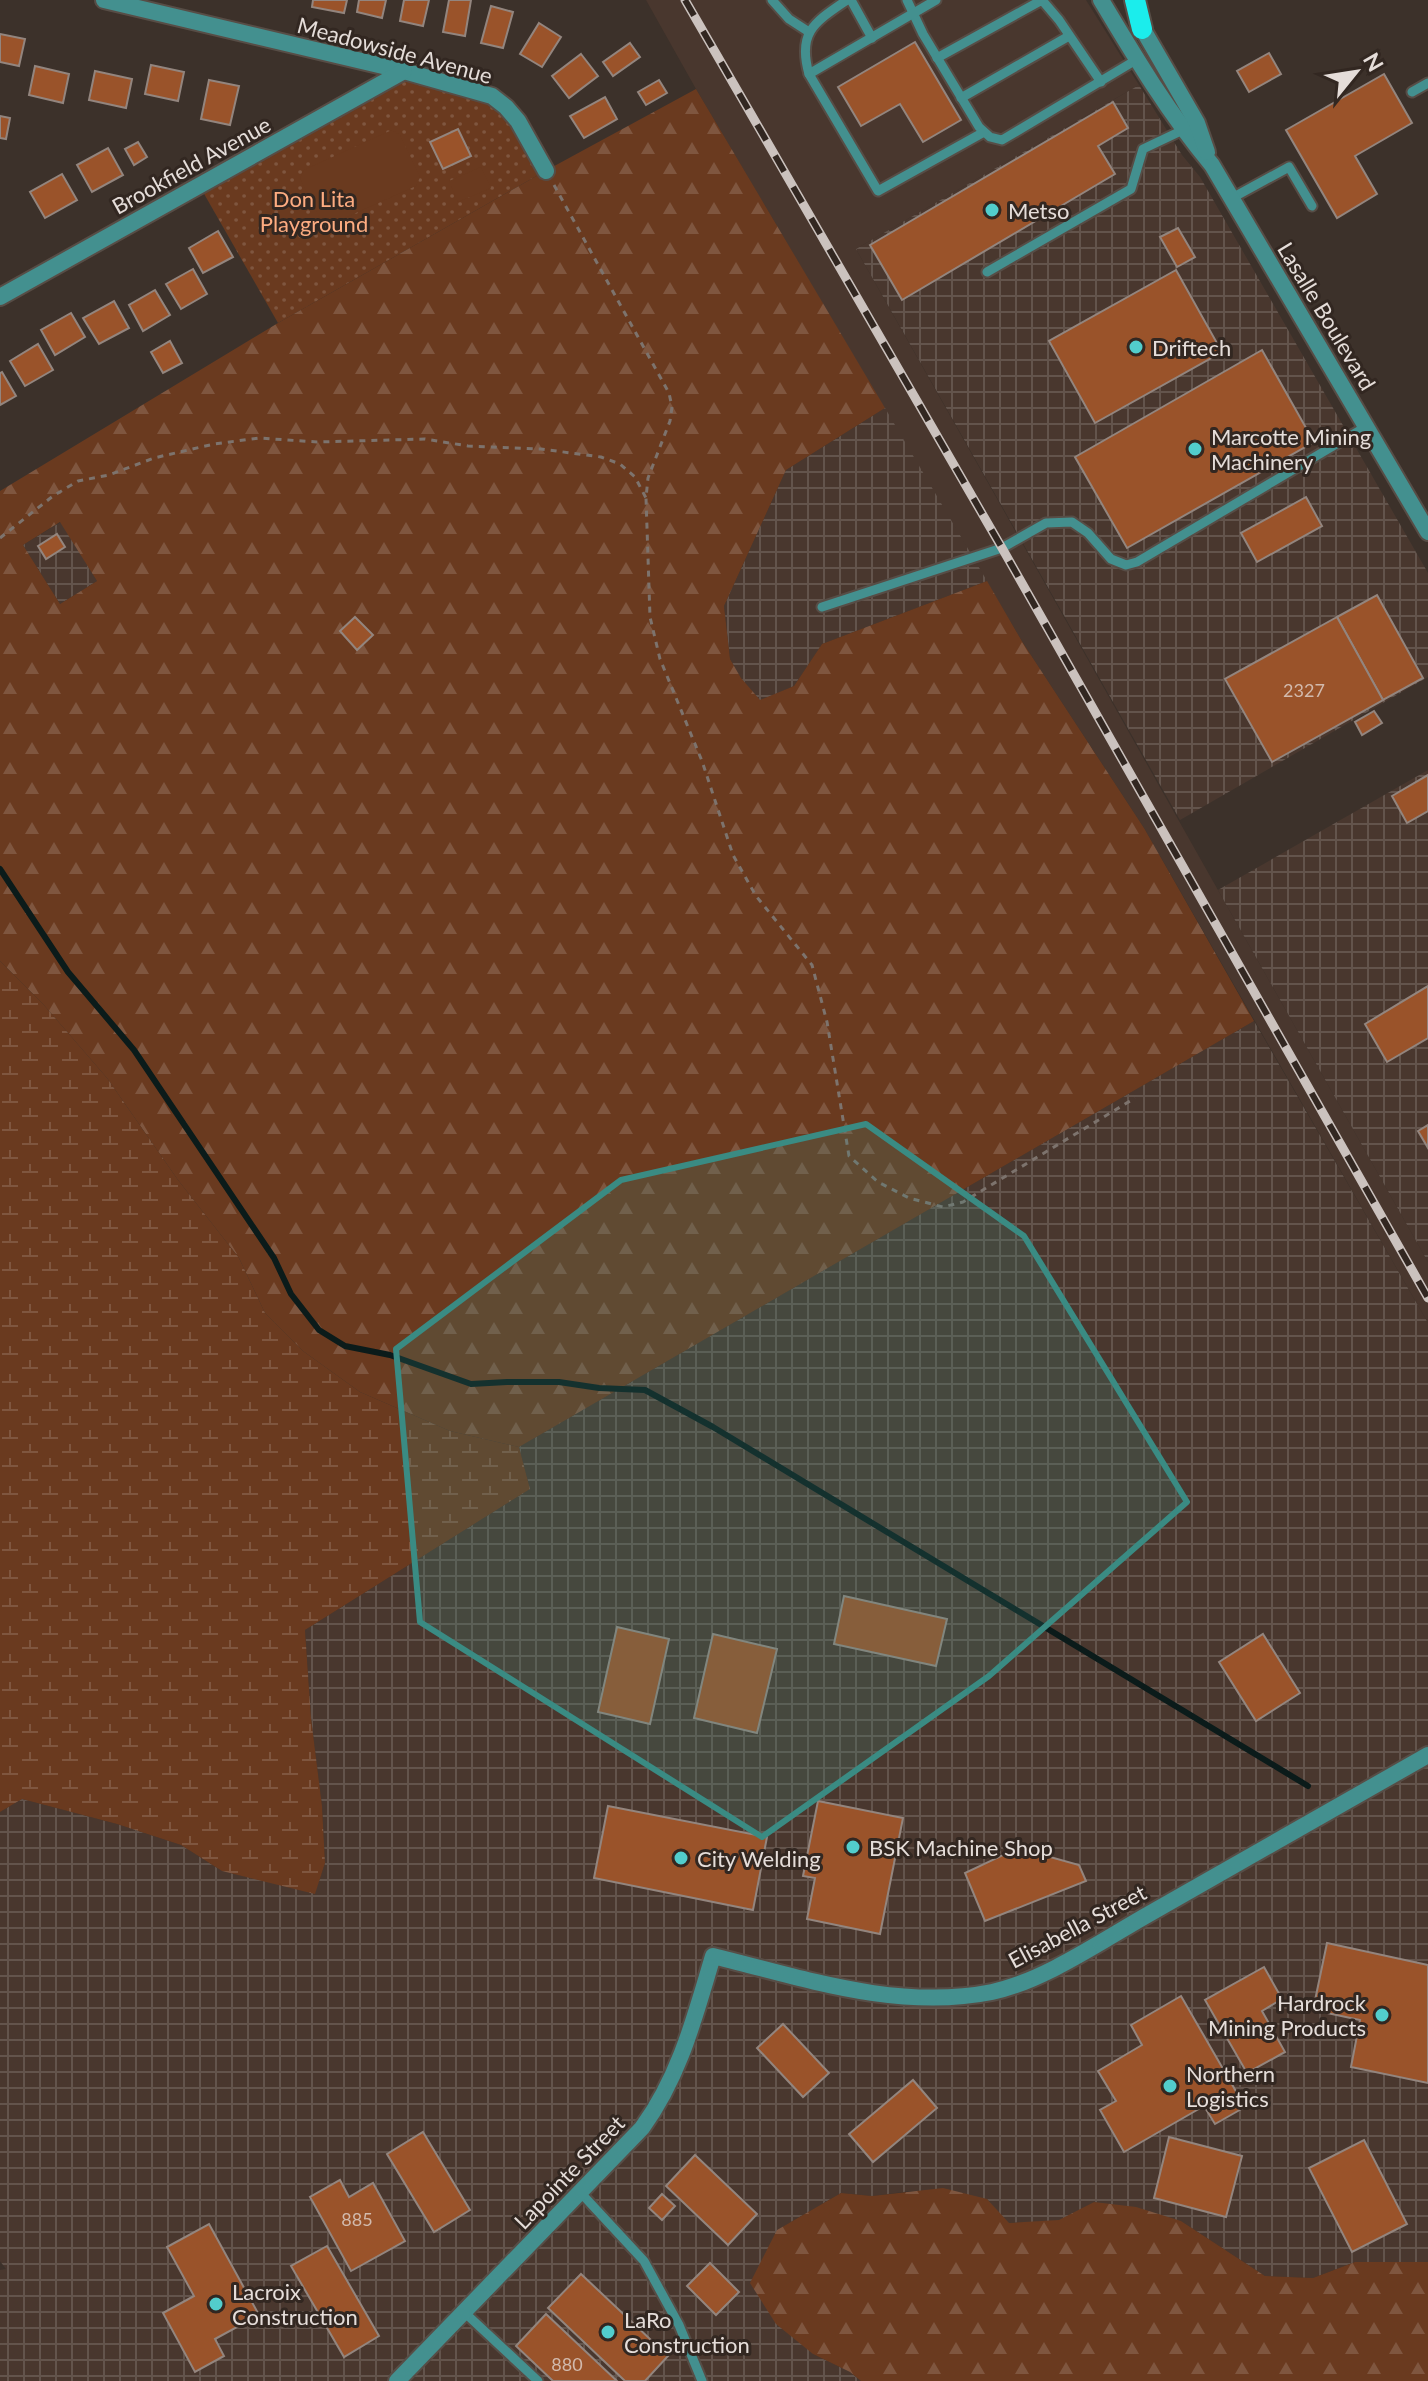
<svg xmlns="http://www.w3.org/2000/svg" width="1428" height="2381" font-family="Lato,sans-serif">
  <defs>
    <pattern id="industrial-grid" width="8" height="8" patternUnits="userSpaceOnUse" patternTransform="scale(2)"><rect width="8" height="8" fill="#49372e"/><path d="M0 4h8M4 0v8" fill="none" stroke="#63544c"/></pattern>
    <pattern id="green-dots" width="8" height="8" patternUnits="userSpaceOnUse" patternTransform="scale(2)"><rect width="8" height="8" fill="#6a3a1f"/><path d="M2 2h.1M6 6h.1" fill="none" stroke="#7f563f" stroke-width="1.8" stroke-linecap="round"/></pattern>
    <pattern id="forest-firs" width="22" height="20" patternUnits="userSpaceOnUse" patternTransform="scale(2)"><rect width="22" height="20" fill="#6a3a1f"/><path d="M5 1l3.5 6h-7zM16 11l3.5 6h-7z" fill="#7f563f"/></pattern>
    <pattern id="wetland-marsh" width="20" height="14" patternUnits="userSpaceOnUse" patternTransform="scale(2)"><rect width="20" height="14" fill="#6a3a1f"/><path d="M1 5h8M5 5V1M11 12h8M15 12V8" fill="none" stroke="#7f563f"/></pattern>
  </defs>
  <rect width="100%" height="100%" fill="#3c312a"/>
  <polygon fill="#49372e" points="646,0 1086,0 1139,85 856,249 1428,1262 1428,1323 1144,828 1023,643 696,89"/>
  <g fill="url(#industrial-grid)">
    <polygon points="1139,85 1182,155 1200,177 1428,573 1428,677 1180,820 856,249"/>
    <polygon points="885,408 987,581 822,644 794,686 759,701 741,678 730,659 724,606 786,470"/>
    <polygon points="61,522 97,581 60,604 23,545"/>
    <polygon points="1428,770 1428,1262 1218,890"/>
    <polygon points="1254,1021 1428,1323 1428,2262 1355,2262 1313,2278 1265,2276 1181,2221 1094,2202 1059,2221 1008,2223 987,2199 911,2191 872,2196 841,2193 777,2230 813,2354 850,2372 861,2381 0,2381 0,2270 6,2269 0,2261 0,1812 22,1799 117,1824 181,1845 222,1871 315,1893 325,1863 322,1806 311,1718 305,1630 530,1489 519,1447"/>
  </g>
  <polygon fill="url(#green-dots)" points="405,69 492,95 547,170 278,323 199,185"/>
  <g fill="url(#forest-firs)" fill-rule="evenodd">
    <path d="M696 89 885 408 786 470 724 606 730 659 741 678 760 700 794 686 822 644 987 581 1023 643 1144 828 1254 1021 519 1447 450 1431 360 1392 303 1351 265 1313 239 1258 178 1180 107 1078 43 1004 0 961V491L278 323 547 170ZM60 522 97 581 60 604 23 545Z"/>
    <polygon points="943,2188 987,2199 1009,2223 1059,2220 1094,2202 1136,2207 1181,2221 1265,2276 1313,2278 1355,2262 1428,2262 1428,2381 861,2381 850,2372 813,2354 776,2324 750,2283 777,2230 841,2193 872,2196"/>
  </g>
  <polygon fill="url(#wetland-marsh)" points="0,961 43,1004 107,1078 178,1180 239,1258 265,1313 303,1351 360,1392 450,1431 519,1447 530,1489 305,1630 311,1718 322,1806 325,1863 315,1894 222,1871 181,1845 117,1824 22,1799 0,1812"/>
  <g fill="#6a3a1f">
    <polygon points="392,130 400,135 420,177 416,186 329,225 320,219 300,178 304,170"/>
    <polygon points="481,167 491,188 458,202 449,181"/>
  </g>
  <g fill="none" stroke-linecap="round" stroke-linejoin="round">
    <polyline stroke="#0b1b1a" stroke-width="6" points="0,869 68,972 134,1050 274,1258 291,1294 319,1330 345,1346 390,1355 471,1384 507,1382 559,1382 599,1388 645,1390 713,1427 1308,1786"/>
  </g>
  <g fill="#9a532a" stroke="#93857e" stroke-width="2">
    <polygon points="313,0 347,0 344,13 312,7"/>
    <polygon points="359,0 386,0 382,18 357,12"/>
    <polygon points="404,0 429,0 423,26 400,21"/>
    <polygon points="449,0 471,0 465,36 443,32"/>
    <polygon points="491,6 513,12 503,48 481,43"/>
    <polygon points="539,23 561,37 542,67 520,54"/>
    <polygon points="0,34 25,39 19,66 0,62"/>
    <polygon points="915,42 961,120 923,142 900,104 861,126 838,87"/>
    <polygon points="630,43 640,57 613,76 603,62"/>
    <polygon points="1269,53 1281,74 1249,92 1237,71"/>
    <polygon points="581,54 598,76 569,98 552,76"/>
    <polygon points="151,65 184,72 178,101 145,94"/>
    <polygon points="35,66 69,74 63,103 29,95"/>
    <polygon points="95,71 132,79 126,108 89,100"/>
    <polygon points="1384,74 1412,123 1355,156 1377,194 1337,218 1286,130"/>
    <polygon points="209,80 239,86 230,125 201,119"/>
    <polygon points="659,80 667,93 646,105 638,92"/>
    <polygon points="605,97 617,119 584,138 570,116"/>
    <polygon points="1113,102 1128,128 1098,146 1115,174 902,300 870,245"/>
    <polygon points="0,116 10,118 6,139 0,138"/>
    <polygon points="458,129 471,156 443,169 430,142"/>
    <polygon points="138,142 147,157 134,165 125,149"/>
    <polygon points="108,148 123,175 92,192 77,165"/>
    <polygon points="62,174 77,200 45,218 30,192"/>
    <polygon points="1178,228 1195,257 1177,267 1160,237"/>
    <polygon points="218,231 233,257 203,273 189,248"/>
    <polygon points="193,269 207,294 181,309 166,284"/>
    <polygon points="1176,270 1222,352 1095,423 1049,341"/>
    <polygon points="155,290 170,315 143,331 129,305"/>
    <polygon points="114,301 129,328 99,344 83,318"/>
    <polygon points="71,313 85,337 55,355 41,330"/>
    <polygon points="170,341 182,363 163,373 151,352"/>
    <polygon points="38,344 53,370 25,386 10,361"/>
    <polygon points="1262,350 1314,442 1127,548 1075,457"/>
    <polygon points="2,372 16,396 0,405 0,373"/>
    <polygon points="1306,497 1322,526 1257,562 1241,533"/>
    <polygon points="57,534 65,547 46,559 38,546"/>
    <polygon points="1377,595 1423,678 1383,700 1337,617"/>
    <polygon points="355,617 373,635 357,650 340,631"/>
    <polygon points="1337,617 1383,700 1272,762 1225,679"/>
    <polygon points="1374,711 1382,723 1362,735 1355,722"/>
    <polygon points="1428,775 1428,811 1407,823 1392,796"/>
    <polygon points="1428,986 1428,1038 1387,1062 1365,1024"/>
    <polygon points="1428,1125 1428,1148 1418,1131"/>
    <polygon points="844,1596 947,1619 936,1666 834,1644"/>
    <polygon points="617,1627 669,1639 650,1724 598,1712"/>
    <polygon points="713,1634 777,1649 757,1733 694,1718"/>
    <polygon points="1263,1634 1300,1693 1256,1721 1219,1662"/>
    <polygon points="818,1801 903,1818 880,1934 807,1919 815,1878 803,1876"/>
    <polygon points="608,1806 767,1837 753,1910 594,1878"/>
    <polygon points="1018,1848 1079,1865 1086,1881 985,1921 965,1873"/>
    <polygon points="1327,1943 1428,1965 1428,2083 1351,2067 1360,2020 1313,2010"/>
    <polygon points="1264,1967 1282,1999 1262,2011 1285,2052 1247,2073 1205,2000"/>
    <polygon points="1181,1996 1245,2107 1215,2124 1204,2106 1124,2152 1100,2110 1116,2101 1098,2071 1142,2045 1131,2025"/>
    <polygon points="783,2024 829,2073 803,2097 757,2048"/>
    <polygon points="913,2080 937,2108 873,2162 849,2134"/>
    <polygon points="423,2132 470,2210 434,2232 387,2154"/>
    <polygon points="1169,2137 1242,2156 1226,2217 1154,2198"/>
    <polygon points="1364,2140 1407,2224 1352,2252 1309,2168"/>
    <polygon points="695,2155 757,2214 728,2245 666,2186"/>
    <polygon points="340,2180 349,2197 373,2183 405,2241 351,2271 310,2197"/>
    <polygon points="662,2194 675,2206 662,2220 649,2208"/>
    <polygon points="209,2224 259,2315 215,2339 224,2356 195,2372 163,2313 194,2296 167,2247"/>
    <polygon points="327,2246 379,2336 344,2357 291,2266"/>
    <polygon points="710,2263 739,2292 716,2315 687,2286"/>
    <polygon points="581,2274 668,2356 645,2381 625,2381 548,2308"/>
    <polygon points="546,2314 617,2381 553,2381 516,2346"/>
  </g>
  <g fill="none" stroke-linecap="round" stroke-linejoin="round">
    <defs>
      <g id="lane">
        <polyline points="772,0 789,19 809,32"/>
        <polyline points="851,0 872,38"/>
        <polyline points="907,0 923,34 979,127 990,137 1002,140 1136,60"/>
        <polyline points="936,0 809,74 878,191 984,132"/>
        <polyline points="937,58 1042,0 1059,20 1101,82"/>
        <path d="M809 74C797 32 815 22 847 0"/>
        <polyline points="1412,92 1428,83"/>
        <polyline points="961,98 1069,36"/>
        <polyline points="1232,198 1289,167 1312,206"/>
        <polyline points="987,272 1131,189 1143,149 1183,130"/>
        <polyline points="822,607 1002,548 1046,523 1072,522 1088,533 1111,559 1126,565 1137,562 1367,426"/>
        <polyline points="580,2192 644,2261 679,2325 702,2381"/>
        <polyline points="464,2312 538,2381"/>
      </g>
      <g id="street">
        <polyline points="104,0 404,71 492,96 506,107 518,121 546,171"/>
        <path d="M1101 0C1135 57 1169 114 1212 165L1428 532"/>
        <polyline points="1138,21 1197,123 1207,152"/>
        <polyline points="0,297 404,71"/>
        <path d="M397 2381 642 2128C680 2076 695 2016 713 1956 803 1978 898 2011 992 1992 1044 1981 1103 1940 1149 1914 1242 1861 1335 1808 1428 1755"/>
      </g>
      <polyline id="primary" points="1135,0 1142,29"/>
    </defs>
    <use href="#lane" stroke="#574d46" stroke-width="13"/>
    <use href="#street" stroke="#574d46" stroke-width="20"/>
    <use href="#primary" stroke="#574d46" stroke-width="24"/>
    <g stroke="#7d736d" stroke-width="3" stroke-dasharray="6 6" stroke-linecap="butt">
      <polyline points="554,185 669,393 672,407 670,421 648,478 646,498 650,617 660,659 702,761 733,855 756,896 812,965 827,1022 849,1156 878,1182 909,1198 943,1207 963,1202 1135,1098"/>
      <polyline points="0,538 53,496 78,481 109,475 154,458 214,444 259,438 317,442 425,439 468,446 541,449 601,457 620,464 635,477 646,498"/>
    </g>
    <use href="#lane" stroke="#43908f" stroke-width="9"/>
    <use href="#street" stroke="#43908f" stroke-width="16"/>
    <use href="#primary" stroke="#1bedec" stroke-width="20"/>
    <defs>
      <polyline id="rail" points="685,0 1002,548 1428,1298"/>
    </defs>
    <use href="#rail" stroke="#cbc2be" stroke-width="9"/>
    <use href="#rail" stroke="#322721" stroke-width="6" stroke-dasharray="18" stroke-linecap="butt"/>
  </g>
  <path fill="#3a8b83" fill-opacity="0.2" stroke="#3a8b83" stroke-width="6" stroke-linejoin="round" d="M866 1124 1024 1236 1187 1502 989 1676 762 1837 420 1622 396 1349 621 1180Z"/>
  <g fill="#52cdcc" stroke="#322721" stroke-width="3">
    <circle cx="992" cy="210" r="8"/>
    <circle cx="1136" cy="347" r="8"/>
    <circle cx="1195" cy="449" r="8"/>
    <circle cx="853" cy="1847" r="8"/>
    <circle cx="681" cy="1858" r="8"/>
    <circle cx="1382" cy="2015" r="8"/>
    <circle cx="1170" cy="2086" r="8"/>
    <circle cx="216" cy="2304" r="8"/>
    <circle cx="608" cy="2332" r="8"/>
  </g>
  <g text-anchor="middle" dominant-baseline="central" stroke-width="6" stroke-linejoin="round" paint-order="stroke">
    <g font-size="18" fill="#d2baad">
      <text x="1304" y="690">2327</text>
      <text x="357" y="2219">885</text>
      <text x="567" y="2364">880</text>
    </g>
    <g font-size="22" fill="#e5ddd9" stroke="#322721">
      <text transform="translate(395 50) rotate(15)">Meadowside Avenue</text>
      <text transform="translate(191 165) rotate(-29)">Brookfield Avenue</text>
      <text transform="translate(1327 316) rotate(59)">Lasalle Boulevard</text>
      <text transform="translate(1077 1926) rotate(-28)">Elisabella Street</text>
      <text transform="translate(569 2172) rotate(-46)">Lapointe Street</text>
    </g>
    <g font-size="22" fill="#fdac81" stroke="#322721">
      <text x="314" y="198">Don Lita<tspan x="314" dy="25">Playground</tspan></text>
    </g>
    <g font-size="22" fill="#e5ddd9" stroke="#322721" text-anchor="start">
      <text x="1008" y="210">Metso</text>
      <text x="1152" y="347">Driftech</text>
      <text x="1211" y="436">Marcotte Mining<tspan x="1211" dy="25">Machinery</tspan></text>
      <text x="869" y="1847">BSK Machine Shop</text>
      <text x="697" y="1858">City Welding</text>
      <text x="1366" y="2002" text-anchor="end">Hardrock<tspan x="1366" dy="25">Mining Products</tspan></text>
      <text x="1186" y="2073">Northern<tspan x="1186" dy="25">Logistics</tspan></text>
      <text x="232" y="2291">Lacroix<tspan x="232" dy="25">Construction</tspan></text>
      <text x="624" y="2319">LaRo<tspan x="624" dy="25">Construction</tspan></text>
    </g>
  </g>
  <g transform="translate(1356 72) rotate(60)" stroke="#322721" stroke-width="6" paint-order="stroke">
  <path d="M0-6L14 30L0 20L-14 30Z" fill="#e5ddd9"/>
  <text y="-12" font-size="22" font-weight="bold" text-anchor="middle" fill="#e5ddd9">N</text>
  </g>
</svg>
